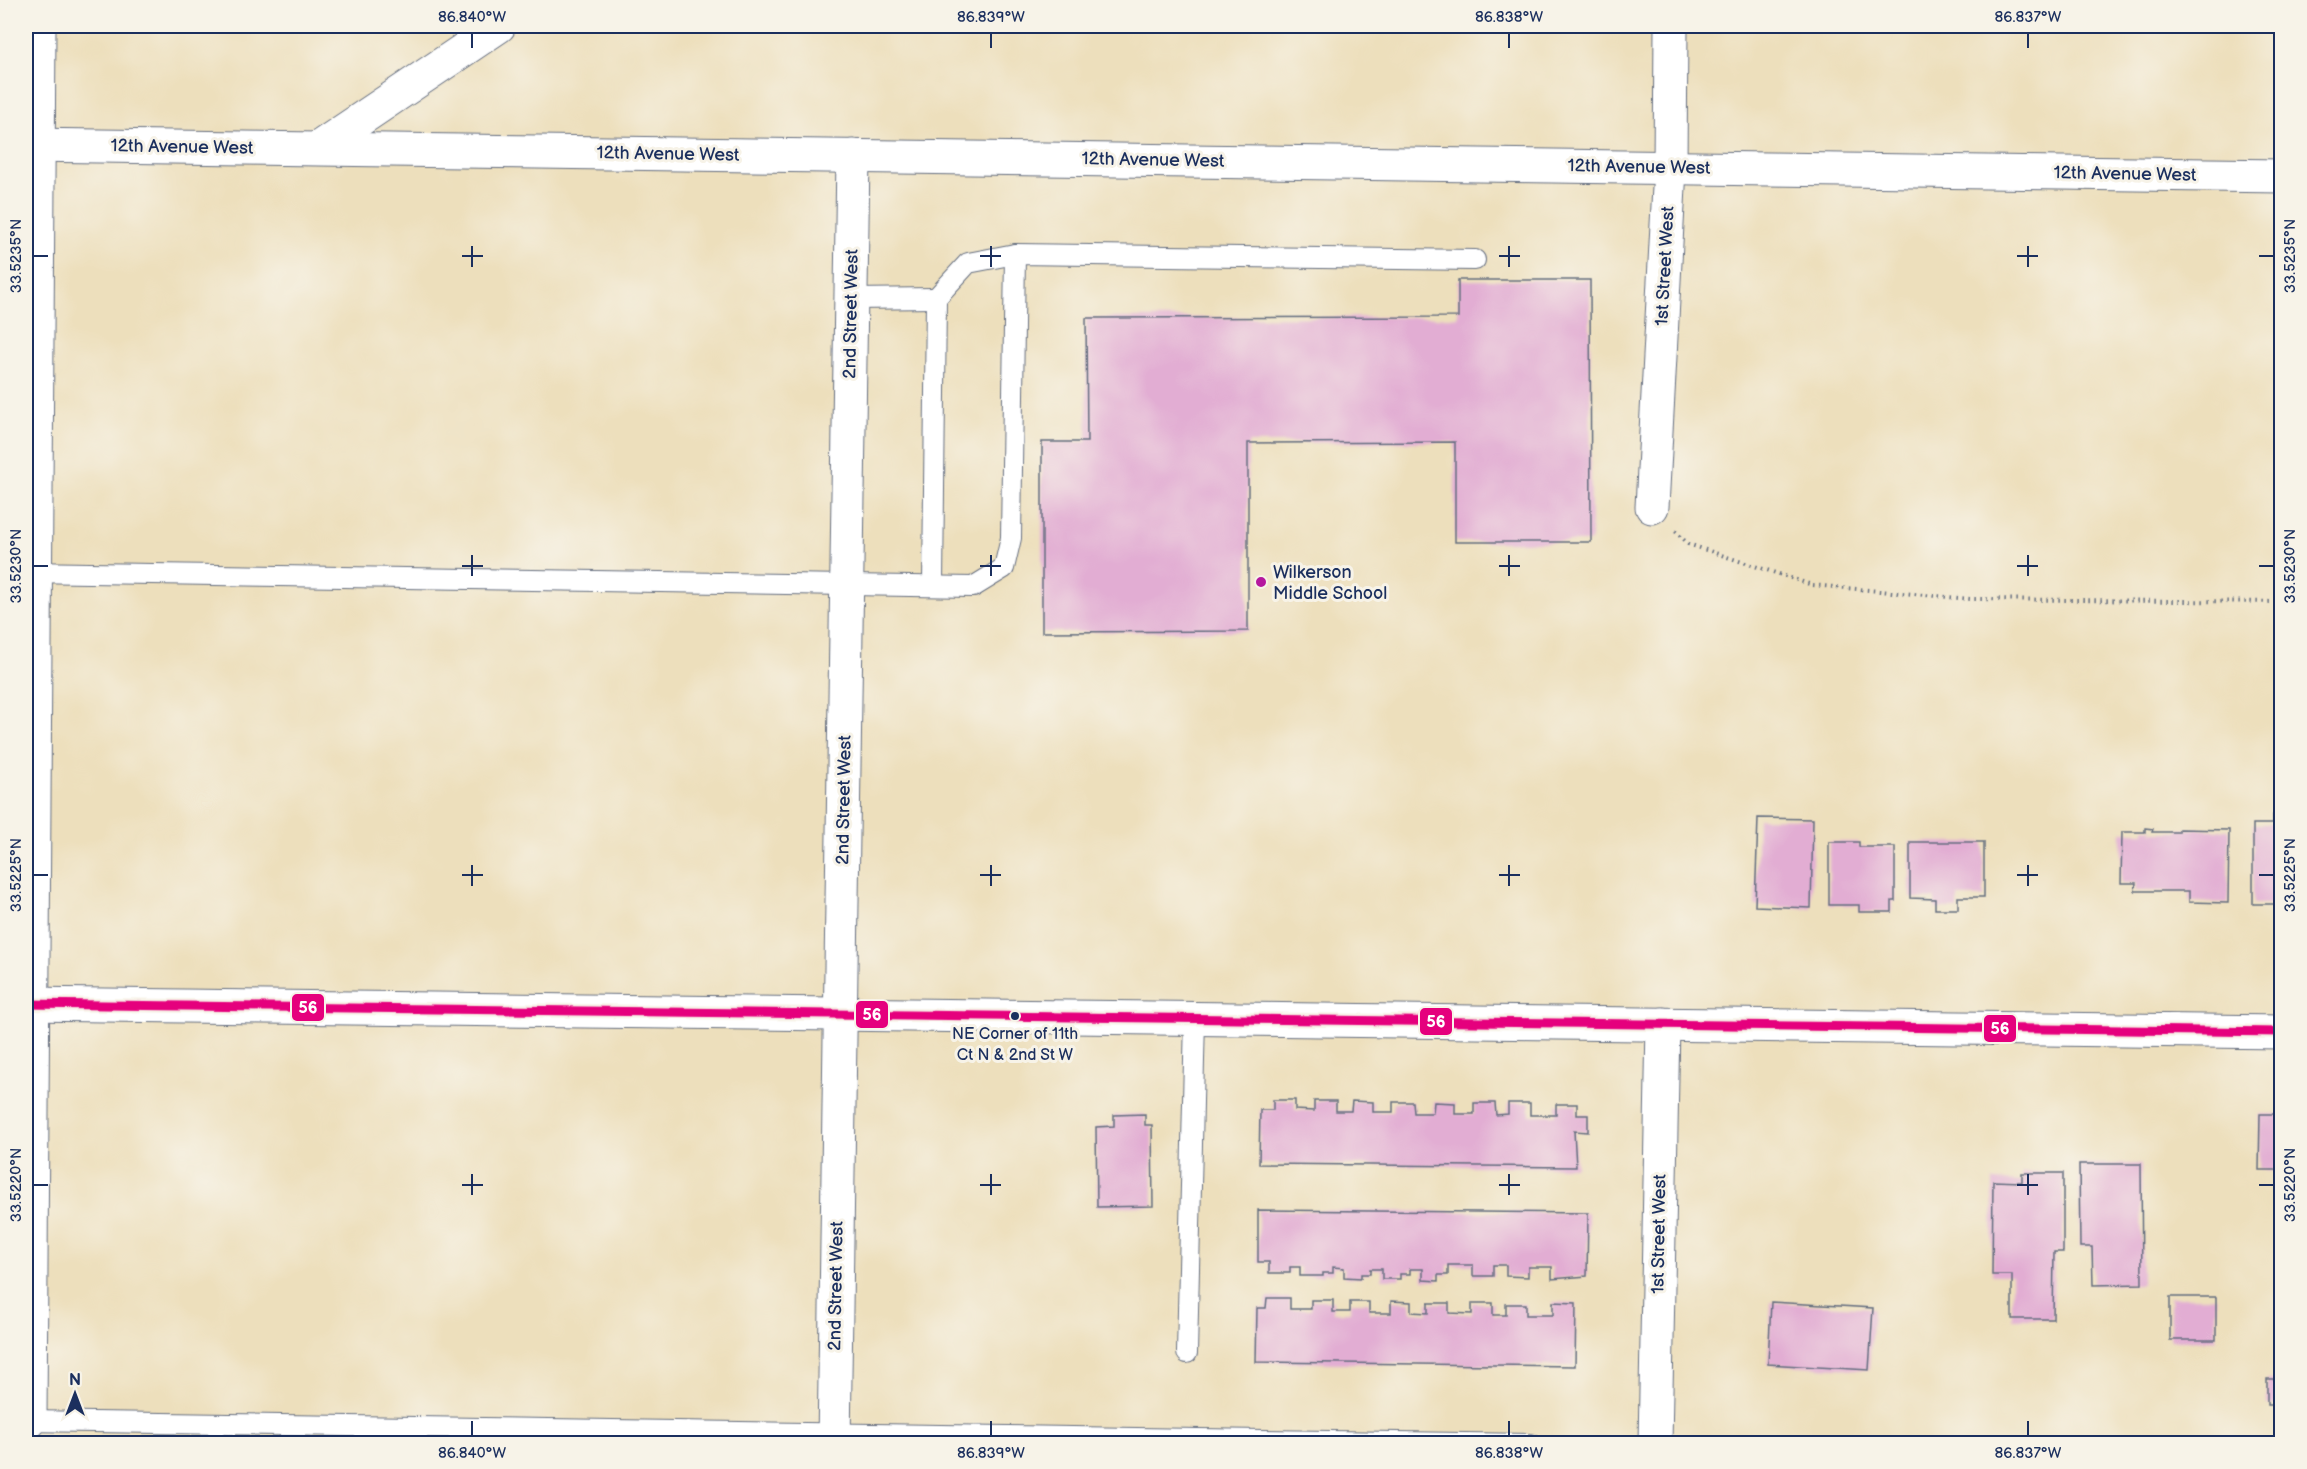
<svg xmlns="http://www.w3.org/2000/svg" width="2307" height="1469" font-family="'Balsamiq Sans',sans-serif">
  <rect width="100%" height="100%" fill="#f7f3e8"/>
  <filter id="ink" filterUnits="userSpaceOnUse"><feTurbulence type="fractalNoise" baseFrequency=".0167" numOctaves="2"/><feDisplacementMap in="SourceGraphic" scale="12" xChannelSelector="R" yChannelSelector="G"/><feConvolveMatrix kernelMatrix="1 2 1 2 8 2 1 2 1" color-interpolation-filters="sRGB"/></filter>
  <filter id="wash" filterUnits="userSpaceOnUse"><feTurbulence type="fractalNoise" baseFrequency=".008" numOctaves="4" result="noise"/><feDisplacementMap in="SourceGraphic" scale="24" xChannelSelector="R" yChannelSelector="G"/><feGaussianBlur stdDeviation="1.35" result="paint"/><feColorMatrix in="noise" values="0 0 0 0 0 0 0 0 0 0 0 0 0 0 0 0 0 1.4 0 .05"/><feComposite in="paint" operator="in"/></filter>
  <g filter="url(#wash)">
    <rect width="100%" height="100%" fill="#eddfbc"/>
    <g id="blocks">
      <g fill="#e2add3">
        <polygon points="1458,280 1590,280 1591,542 1455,542 1455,442 1248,443 1248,631 1042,632 1042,442 1087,442 1086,318 1458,317"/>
        <polygon points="2273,815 2282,815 2282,904 2253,904 2253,824 2273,824"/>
        <polygon points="1758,818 1813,819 1811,908 1755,906"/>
        <polygon points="2145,828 2153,829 2152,832 2179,832 2179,829 2229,830 2228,903 2189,902 2189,891 2135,891 2136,883 2121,883 2122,832 2145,832"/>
        <polygon points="1829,842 1859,842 1859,847 1895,847 1895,901 1892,901 1892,912 1859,912 1859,905 1829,905"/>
        <polygon points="1910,842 1984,842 1984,897 1958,897 1958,909 1935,909 1935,899 1910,898"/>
        <polygon points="1273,1100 1295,1100 1295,1110 1314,1111 1314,1101 1336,1101 1336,1111 1351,1111 1352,1101 1373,1102 1373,1112 1393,1112 1393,1102 1413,1102 1414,1113 1433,1113 1434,1102 1455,1103 1455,1114 1474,1114 1474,1103 1495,1103 1496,1115 1508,1114 1508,1103 1530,1103 1530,1115 1556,1115 1556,1104 1577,1104 1577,1115 1588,1115 1588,1132 1574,1131 1576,1167 1259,1164 1260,1110 1273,1110"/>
        <polygon points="1145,1114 1145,1125 1152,1125 1153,1206 1097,1207 1096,1127 1114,1126 1114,1115"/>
        <polygon points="2260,1114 2282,1114 2282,1170 2259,1170"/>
        <polygon points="2079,1164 2141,1164 2142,1284 2093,1285 2092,1247 2080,1247"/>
        <polygon points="2022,1173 2063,1173 2063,1252 2054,1252 2053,1319 2012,1319 2012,1275 1992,1275 1993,1181 2022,1182"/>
        <polygon points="1258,1210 1588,1213 1587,1276 1552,1279 1552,1267 1528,1267 1528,1277 1506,1276 1506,1265 1493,1265 1493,1276 1473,1276 1473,1265 1448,1265 1448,1275 1438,1275 1438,1281 1423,1280 1423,1269 1410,1269 1410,1274 1400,1274 1400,1279 1382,1279 1382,1269 1370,1269 1370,1274 1361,1274 1361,1278 1344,1277 1344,1268 1333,1267 1333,1273 1323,1273 1323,1276 1300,1276 1300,1267 1290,1267 1290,1273 1269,1273 1269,1262 1258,1262"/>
        <rect x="2170" y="1297" width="46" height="43"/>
        <polygon points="1267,1298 1290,1298 1290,1309 1311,1309 1311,1300 1333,1300 1333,1312 1350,1312 1350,1302 1369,1302 1369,1313 1391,1313 1391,1301 1411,1302 1411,1312 1428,1313 1428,1303 1449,1303 1449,1313 1472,1314 1472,1303 1493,1303 1493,1315 1506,1315 1506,1304 1526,1304 1526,1315 1553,1315 1553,1302 1576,1303 1575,1366 1256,1362 1257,1308 1266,1308"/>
        <polygon points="1771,1302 1873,1308 1869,1370 1768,1364"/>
        <rect x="2267" y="1379" width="15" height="26"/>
      </g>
    </g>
  </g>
  <g filter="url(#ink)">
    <use href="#blocks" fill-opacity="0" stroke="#646d7f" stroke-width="1.5"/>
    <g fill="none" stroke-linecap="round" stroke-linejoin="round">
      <defs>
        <g id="lane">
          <polyline points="851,299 936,298"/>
          <polyline points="26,572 973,587 1004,568 1011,538 1015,254"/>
          <polyline points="933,585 936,298 968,263 1015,254 1475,260"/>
          <polyline points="1187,1353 1195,1018"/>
          <polyline points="26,1421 1531,1444"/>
        </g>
        <g id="street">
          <polyline points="26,145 2282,176"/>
          <polyline points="318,148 499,26"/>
          <polyline points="1652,507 1670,168 1671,26"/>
          <polyline points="26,1004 2282,1032"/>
          <polyline points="30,1421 39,26"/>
          <polyline points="834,1444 853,156"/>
          <polyline points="1655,1444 1663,1024"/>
        </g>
      </defs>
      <use href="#lane" stroke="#646d7f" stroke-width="22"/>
      <use href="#street" stroke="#646d7f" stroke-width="35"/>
      <polyline stroke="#646d7f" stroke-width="4" stroke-dasharray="1.5 4.5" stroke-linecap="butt" points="1675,531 1688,544 1812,585 1970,599 2282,602"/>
      <use href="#lane" stroke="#fff" stroke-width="20"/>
      <use href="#street" stroke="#fff" stroke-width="33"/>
      <defs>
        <polyline id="bus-1" points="26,1004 2282,1032"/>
      </defs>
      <use href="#bus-1" stroke="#f7f3e8" stroke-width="14"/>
      <use href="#bus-1" stroke="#e5007d" stroke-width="9"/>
    </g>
  </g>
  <path fill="none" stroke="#1b2f5e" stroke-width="2" d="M472 33V48M991 33V48M1509 33V48M2028 33V48M472 246V267M991 246V267M1509 246V267M2028 246V267M33 256H48M462 256H483M980 256H1001M1499 256H1520M2017 256H2038M2259 256H2274M472 555V576M991 555V576M1509 555V576M2028 555V576M33 566H48M462 566H483M980 566H1001M1499 566H1520M2017 566H2038M2259 566H2274M472 865V886M991 865V886M1509 865V886M2028 865V886M33 875H48M462 875H483M980 875H1001M1499 875H1520M2017 875H2038M2259 875H2274M472 1174V1195M991 1174V1195M1509 1174V1195M2028 1174V1195M33 1185H48M462 1185H483M980 1185H1001M1499 1185H1520M2017 1185H2038M2259 1185H2274M472 1421V1436M991 1421V1436M1509 1421V1436M2028 1421V1436"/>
  <circle fill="#b5179e" stroke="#f7f3e8" stroke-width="2" cx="1261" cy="582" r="6"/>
  <circle fill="#1b2f5e" stroke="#f7f3e8" stroke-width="2" cx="1015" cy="1016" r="5"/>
  <g text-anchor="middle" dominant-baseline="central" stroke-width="6" stroke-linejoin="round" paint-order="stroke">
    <g font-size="16" fill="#1b2f5e" stroke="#f7f3e8">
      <text x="1015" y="1034">NE Corner of 11th<tspan x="1015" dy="21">Ct N &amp; 2nd St W</tspan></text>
    </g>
    <g font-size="18" fill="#1b2f5e" stroke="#f7f3e8">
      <text transform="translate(182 147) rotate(1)">12th Avenue West</text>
      <text transform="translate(668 154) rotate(1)">12th Avenue West</text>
      <text transform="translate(1153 160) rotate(1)">12th Avenue West</text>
      <text transform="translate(1639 167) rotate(1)">12th Avenue West</text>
      <text transform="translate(2125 174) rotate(1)">12th Avenue West</text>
      <text transform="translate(1665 266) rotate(-87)">1st Street West</text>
      <text transform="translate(851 314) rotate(-89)">2nd Street West</text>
      <text transform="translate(844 800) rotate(-89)">2nd Street West</text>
      <text transform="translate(1659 1234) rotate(-89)">1st Street West</text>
      <text transform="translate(836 1286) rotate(-89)">2nd Street West</text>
    </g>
    <g font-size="18" fill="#1b2f5e" stroke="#f7f3e8" text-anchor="start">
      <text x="1273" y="572">Wilkerson<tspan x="1273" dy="21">Middle School</tspan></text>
    </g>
  </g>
  <g stroke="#f7f3e8" stroke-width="2">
    <rect x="291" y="993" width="34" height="29" rx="6" fill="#e5007d"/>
    <rect x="855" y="1000" width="34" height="29" rx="6" fill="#e5007d"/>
    <rect x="1419" y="1007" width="34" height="29" rx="6" fill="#e5007d"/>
    <rect x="1983" y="1014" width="34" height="29" rx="6" fill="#e5007d"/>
  </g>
  <g font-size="16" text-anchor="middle" font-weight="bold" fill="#fff">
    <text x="308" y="1013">56</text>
    <text x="872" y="1020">56</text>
    <text x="1436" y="1027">56</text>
    <text x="2000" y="1034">56</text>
  </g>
  <rect width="2307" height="1469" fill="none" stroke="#f7f3e8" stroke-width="66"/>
  <g transform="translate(75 1394)" stroke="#f7f3e8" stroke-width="4.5" paint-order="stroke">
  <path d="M0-4.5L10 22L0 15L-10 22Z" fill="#1b2f5e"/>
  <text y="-9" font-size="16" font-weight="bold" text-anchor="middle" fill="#1b2f5e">N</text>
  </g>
  <rect x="33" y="33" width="2241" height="1403" fill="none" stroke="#1b2f5e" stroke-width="2"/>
  <g font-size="15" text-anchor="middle" fill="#1b2f5e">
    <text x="472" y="22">86.840°W</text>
    <text x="991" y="22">86.839°W</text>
    <text x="1509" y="22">86.838°W</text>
    <text x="2028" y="22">86.837°W</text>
    <text transform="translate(16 256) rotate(-90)" y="5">33.5235°N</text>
    <text transform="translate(2290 256) rotate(-90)" y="5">33.5235°N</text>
    <text transform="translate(16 566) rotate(-90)" y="5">33.5230°N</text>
    <text transform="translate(2290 566) rotate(-90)" y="5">33.5230°N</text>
    <text transform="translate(16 875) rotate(-90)" y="5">33.5225°N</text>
    <text transform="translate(2290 875) rotate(-90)" y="5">33.5225°N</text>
    <text transform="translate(16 1185) rotate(-90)" y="5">33.5220°N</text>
    <text transform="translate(2290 1185) rotate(-90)" y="5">33.5220°N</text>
    <text x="472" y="1458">86.840°W</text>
    <text x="991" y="1458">86.839°W</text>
    <text x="1509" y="1458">86.838°W</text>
    <text x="2028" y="1458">86.837°W</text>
  </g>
</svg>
